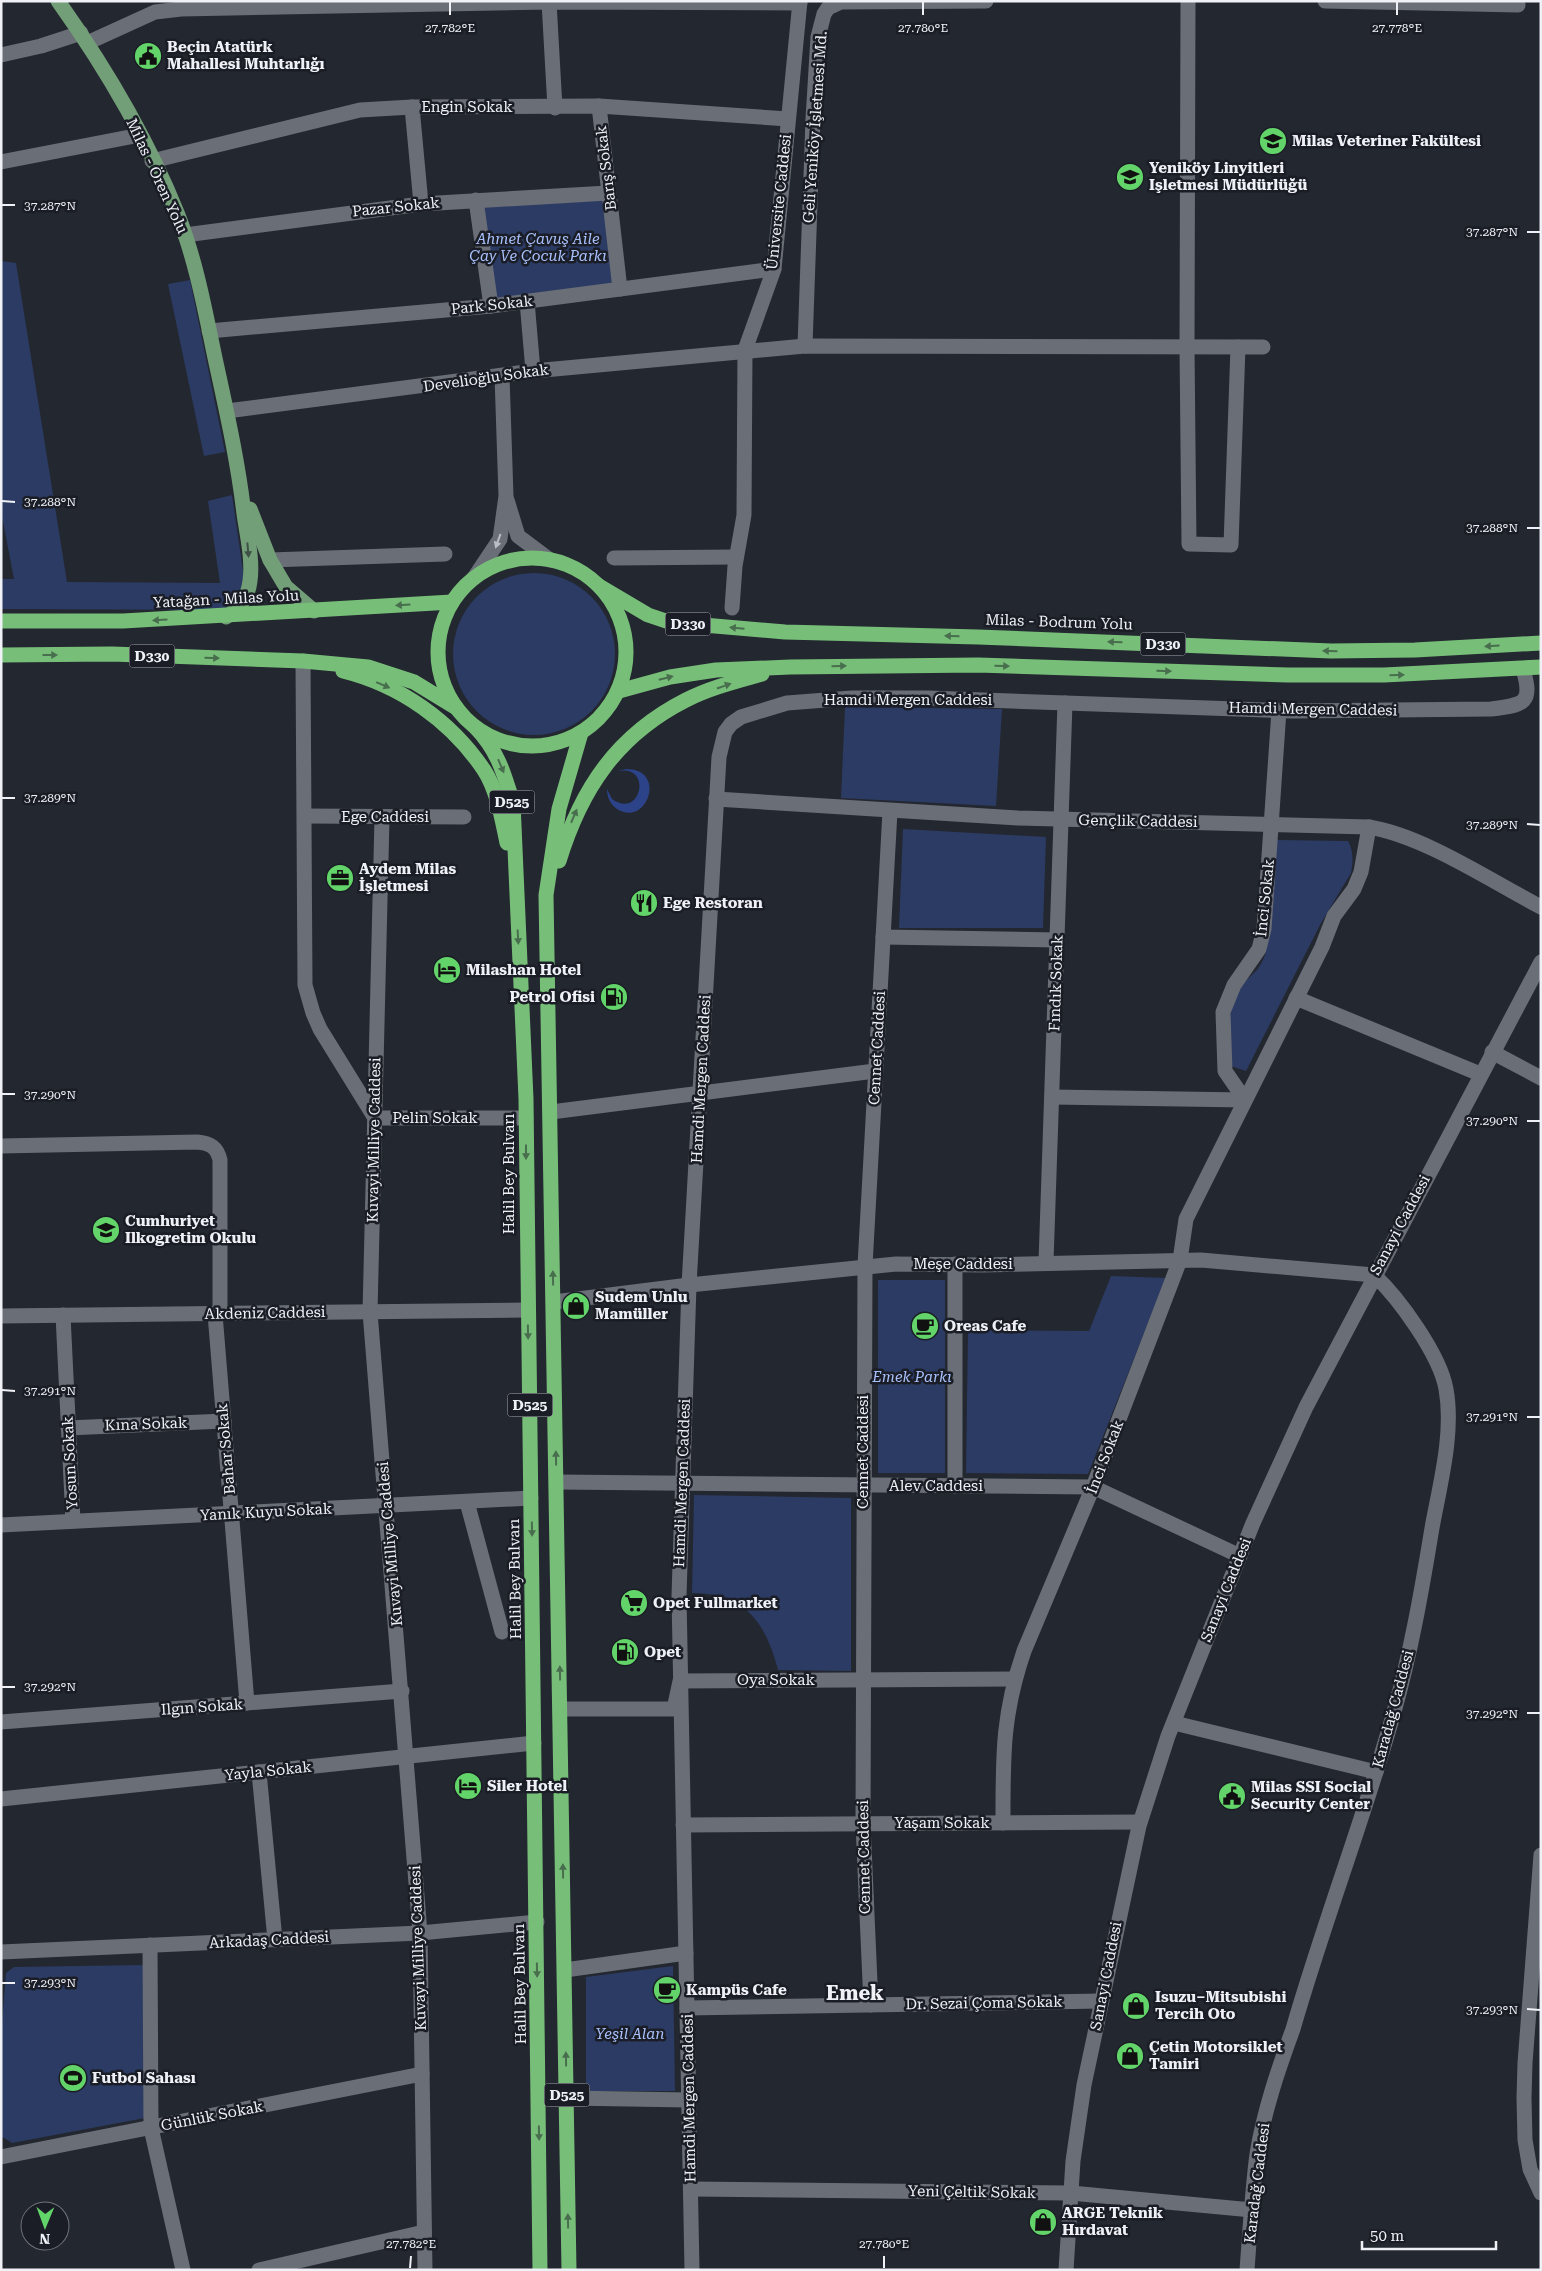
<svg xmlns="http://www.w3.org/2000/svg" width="1542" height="2271" font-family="'Roboto Serif',serif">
  <rect width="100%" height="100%" fill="#23272f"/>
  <g fill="#2c3b63">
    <polygon points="608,193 620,289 491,306 476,200"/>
    <polygon points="1,261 16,263 67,582 220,583 208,501 232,495 245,584 224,610 1,609 1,579 14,579 1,511"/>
    <polygon points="190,280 225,452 204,456 168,284"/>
    <circle cx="534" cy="654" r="81"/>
    <polygon points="845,707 1002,709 996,806 841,798"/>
    <polygon points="903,829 1046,837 1043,928 899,928"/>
    <path d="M1277 840 1348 841C1354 852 1353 862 1351 873L1321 923 1246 1071 1231 1066C1231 1044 1226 1012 1237 992 1246 975 1258 977 1266 952Z"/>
    <polygon points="1111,1276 1166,1278 1088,1474 966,1473 968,1330 1089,1331"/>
    <rect x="878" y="1280" width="67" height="193"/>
    <path d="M694 1495 851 1498V1671L778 1670C766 1623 745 1593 692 1593Z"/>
    <polygon points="144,1965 145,2118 12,2143 1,2136 1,2037 6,1973 14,1967"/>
    <polygon points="673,1966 675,2091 586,2091 586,1977"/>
  </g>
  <path fill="#2d4389" d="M626 769C668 769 647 828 617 809 610 804 607 797 607 789L612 799C641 820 653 764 618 771Z"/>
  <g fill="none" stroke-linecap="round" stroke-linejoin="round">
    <g stroke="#6a6e77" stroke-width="15">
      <polyline points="1188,1 1187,347 1189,544 1231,545 1238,347"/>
      <polyline points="1325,1 1518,5"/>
      <polyline points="549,2 555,108"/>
      <polyline points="87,43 155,12 181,9 549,2 800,3"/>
      <polyline points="1,55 41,46 81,33"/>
      <polyline points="599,106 620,289"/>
      <polyline points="412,107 421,204"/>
      <polyline points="152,161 360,110 412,107 599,106 788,119"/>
      <polyline points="1,162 140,135"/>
      <polyline points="476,200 491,306"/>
      <polyline points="185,235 421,204 608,193"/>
      <polyline points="527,301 533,371"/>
      <polyline points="209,331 491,306 774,269"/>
      <polyline points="805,346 813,119 818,37 824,14 828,8 841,2 986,1"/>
      <polyline points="227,411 533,371 805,346 1263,347"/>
      <polyline points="507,500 518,536 550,560"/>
      <polyline points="614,558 736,557"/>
      <polyline points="270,560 445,554"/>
      <polyline points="474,578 500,539 506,496 502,376"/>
      <polyline points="732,608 735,566 744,515 745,350 774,269 800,1"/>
      <polyline points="303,661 305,985 313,1013 320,1029 375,1118 526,1118"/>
      <path d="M716 799 1018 818 1369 827C1424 836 1491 881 1541 907"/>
      <polyline points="305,816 464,817"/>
      <polyline points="382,818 370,1312 420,1933 425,2270"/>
      <polyline points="883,937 1057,940"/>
      <polyline points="1296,998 1480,1074"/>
      <polyline points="1492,1052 1541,1078"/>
      <polyline points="1052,1097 1245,1100"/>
      <polyline points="1245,1100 1225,1071 1223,1012 1234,985 1259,949 1264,929 1279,710"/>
      <polyline points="551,1112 875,1071"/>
      <path d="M1 1146 197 1142C210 1143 217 1147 220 1160V1314"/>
      <polyline points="1046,1262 1065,703"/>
      <path d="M554 1302 689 1285 896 1264 982 1265 1201 1260 1374 1275C1399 1298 1440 1355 1446 1389 1454 1433 1440 1484 1432 1528 1422 1589 1411 1652 1394 1712 1364 1818 1324 1922 1293 2029 1278 2070 1264 2111 1257 2154 1252 2192 1250 2231 1247 2270"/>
      <polyline points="215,1314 247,1703"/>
      <polyline points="63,1315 73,1521"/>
      <polyline points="1,1316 528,1310"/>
      <polyline points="68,1428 224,1421"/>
      <polyline points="557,1482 1093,1487 1240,1556"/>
      <polyline points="955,1486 955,1264"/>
      <polyline points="467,1502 502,1632"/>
      <polyline points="1,1525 531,1498"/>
      <polyline points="560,1709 674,1709 680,1681 1014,1679"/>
      <polyline points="1,1722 402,1691"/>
      <polyline points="1174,1723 1376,1772"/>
      <polyline points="259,1772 275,1940"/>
      <polyline points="1,1799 534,1743"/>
      <path d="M1003 1823C1003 1757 1002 1715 1024 1651L1093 1487 1180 1260 1186 1219 1322 947 1334 916 1354 889 1361 872 1369 827"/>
      <polyline points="683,1825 1140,1822"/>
      <polyline points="1541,1855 1525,2063 1524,2098 1525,2140 1530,2169 1541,2193"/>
      <polyline points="150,1945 151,2128 183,2270"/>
      <polyline points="1,1952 420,1933 537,1922"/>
      <polyline points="565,1970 686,1953"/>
      <polyline points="871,2005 863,1824 865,1266 890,811"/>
      <polyline points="687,2008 1101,2001"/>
      <polyline points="567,2098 689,2100"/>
      <polyline points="1,2157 422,2074"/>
      <polyline points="691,2189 1071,2193 1252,2210"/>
      <polyline points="259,2270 424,2232"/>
      <path d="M692 2270 679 1596 689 1285 719 757 725 732 731 724 741 717 787 703 852 698H928L1292 711 1491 709C1525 705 1533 703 1523 669"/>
      <polyline points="1066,2270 1073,2161 1084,2085 1139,1826 1168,1736 1253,1523 1306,1407 1541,962"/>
    </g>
    <g stroke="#729f78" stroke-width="15">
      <path d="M58 1C105 67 148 140 178 215 196 261 205 310 215 358 226 409 238 461 244 514 247 535 253 560 250 581 248 598 240 608 226 617"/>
      <polyline points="250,509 270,560 286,587 314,611"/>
    </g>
    <g stroke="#77bf78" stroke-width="15">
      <circle cx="532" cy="652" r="94"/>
      <polyline points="599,586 648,615 669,622 785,632 978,637 1331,651 1415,650 1541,643"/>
      <polyline points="1,621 123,621 452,602"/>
      <polyline points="1,655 112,654 303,661 368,667 414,682 455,707"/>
      <path d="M343 671C400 685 451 721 484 770 497 790 502 819 507 843"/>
      <polyline points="619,691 670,677 716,670 790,667 978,665 1288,675 1384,675 1541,667"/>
      <path d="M475 727C497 749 504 773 513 803L526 1099 540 2270"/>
      <path d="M559 861C581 789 617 735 686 700 709 688 737 681 762 674"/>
      <polyline points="569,2270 546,895 559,809 581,733"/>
    </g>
  </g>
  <defs><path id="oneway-solid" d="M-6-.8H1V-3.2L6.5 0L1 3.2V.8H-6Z" transform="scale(1.25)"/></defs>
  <use fill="#babdc4" href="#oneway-solid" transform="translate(498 541) rotate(110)"/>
  <use fill="#3d5146" href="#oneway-solid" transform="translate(248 550) rotate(85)"/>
  <g fill="#486e4e">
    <use href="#oneway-solid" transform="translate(403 605) rotate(176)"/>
    <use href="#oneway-solid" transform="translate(160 620) rotate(177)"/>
    <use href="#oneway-solid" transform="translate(737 628) rotate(-175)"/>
    <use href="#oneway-solid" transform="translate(952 636) rotate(-179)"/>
    <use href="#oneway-solid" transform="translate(1115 642) rotate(-178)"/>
    <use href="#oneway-solid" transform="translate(1492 646) rotate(177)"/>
    <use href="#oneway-solid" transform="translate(1330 651) rotate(-179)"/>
    <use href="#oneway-solid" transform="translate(50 655)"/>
    <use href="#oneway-solid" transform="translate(212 658) rotate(2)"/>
    <use href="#oneway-solid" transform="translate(839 666) rotate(-1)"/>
    <use href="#oneway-solid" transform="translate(1002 666) rotate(2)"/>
    <use href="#oneway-solid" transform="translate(1164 671) rotate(2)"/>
    <use href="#oneway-solid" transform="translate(1397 675) rotate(-2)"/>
    <use href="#oneway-solid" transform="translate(666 678) rotate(-14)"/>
    <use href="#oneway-solid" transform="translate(383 685) rotate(23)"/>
    <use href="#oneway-solid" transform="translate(724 686) rotate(-19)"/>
    <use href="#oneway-solid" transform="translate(501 766) rotate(67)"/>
    <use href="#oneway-solid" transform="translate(574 816) rotate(-67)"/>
    <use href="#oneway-solid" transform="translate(518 937) rotate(87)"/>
    <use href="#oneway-solid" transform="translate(526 1152) rotate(90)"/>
    <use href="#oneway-solid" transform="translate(553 1278) rotate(-91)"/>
    <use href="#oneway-solid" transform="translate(528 1332) rotate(89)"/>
    <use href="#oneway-solid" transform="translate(556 1458) rotate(-91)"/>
    <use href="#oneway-solid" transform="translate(532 1529) rotate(89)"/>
    <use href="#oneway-solid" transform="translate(560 1673) rotate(-91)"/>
    <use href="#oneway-solid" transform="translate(563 1871) rotate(-91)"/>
    <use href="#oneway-solid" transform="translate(537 1970) rotate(89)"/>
    <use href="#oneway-solid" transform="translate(566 2059) rotate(-91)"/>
    <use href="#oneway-solid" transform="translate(539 2133) rotate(89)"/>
    <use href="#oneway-solid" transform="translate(568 2221) rotate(-91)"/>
  </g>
  <path fill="none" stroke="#eff1f7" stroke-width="2" d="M450 15V2M923 15V2M1397 15V2M2 205H15M1527 232H1540M2 501 15 502M1527 528H1540M2 798H15M1527 824 1540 825M2 1094H15M1527 1121H1540M2 1390 15 1391M1527 1417H1540M2 1687H15M1527 1713H1540M2 1983H15M1527 2009 1540 2010M410 2268 411 2256M884 2268V2256"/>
  <defs>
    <symbol id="civic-disc" viewBox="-11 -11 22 22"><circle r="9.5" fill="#63d469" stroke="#1a1d25"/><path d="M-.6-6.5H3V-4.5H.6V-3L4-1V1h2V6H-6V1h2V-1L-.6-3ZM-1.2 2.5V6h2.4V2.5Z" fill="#111"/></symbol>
    <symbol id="school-disc" viewBox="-11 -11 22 22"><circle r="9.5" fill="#63d469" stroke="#1a1d25"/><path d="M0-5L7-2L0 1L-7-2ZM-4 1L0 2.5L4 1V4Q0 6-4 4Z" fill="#111"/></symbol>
    <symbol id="office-disc" viewBox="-11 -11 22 22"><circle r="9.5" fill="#63d469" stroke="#1a1d25"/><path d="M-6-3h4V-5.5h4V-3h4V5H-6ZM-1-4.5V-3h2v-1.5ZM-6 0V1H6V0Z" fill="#111"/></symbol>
    <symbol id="restaurant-disc" viewBox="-11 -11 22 22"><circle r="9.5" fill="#63d469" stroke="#1a1d25"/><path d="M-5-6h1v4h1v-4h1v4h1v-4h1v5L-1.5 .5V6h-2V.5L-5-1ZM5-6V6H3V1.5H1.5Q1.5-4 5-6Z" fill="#111"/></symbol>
    <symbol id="hotel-disc" viewBox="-11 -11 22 22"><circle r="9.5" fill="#63d469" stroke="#1a1d25"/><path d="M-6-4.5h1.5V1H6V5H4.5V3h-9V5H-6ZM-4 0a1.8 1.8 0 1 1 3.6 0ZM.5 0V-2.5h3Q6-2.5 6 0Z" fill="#111"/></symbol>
    <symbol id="fuel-disc" viewBox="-11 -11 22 22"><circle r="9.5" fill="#63d469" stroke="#1a1d25"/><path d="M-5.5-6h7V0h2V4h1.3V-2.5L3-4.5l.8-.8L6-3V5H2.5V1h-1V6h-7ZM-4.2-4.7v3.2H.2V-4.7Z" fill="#111"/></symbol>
    <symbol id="shop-disc" viewBox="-11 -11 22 22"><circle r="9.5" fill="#63d469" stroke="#1a1d25"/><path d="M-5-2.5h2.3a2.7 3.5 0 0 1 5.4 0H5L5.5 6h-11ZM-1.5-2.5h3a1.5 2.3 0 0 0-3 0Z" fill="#111"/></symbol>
    <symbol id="cafe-disc" viewBox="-11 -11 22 22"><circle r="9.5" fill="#63d469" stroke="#1a1d25"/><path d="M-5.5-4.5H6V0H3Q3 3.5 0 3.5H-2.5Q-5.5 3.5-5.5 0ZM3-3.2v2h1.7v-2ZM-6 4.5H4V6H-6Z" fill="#111"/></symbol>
    <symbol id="supermarket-disc" viewBox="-11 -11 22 22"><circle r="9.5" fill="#63d469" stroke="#1a1d25"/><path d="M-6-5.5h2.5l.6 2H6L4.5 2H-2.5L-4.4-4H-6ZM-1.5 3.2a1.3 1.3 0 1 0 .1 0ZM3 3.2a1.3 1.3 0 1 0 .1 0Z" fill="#111"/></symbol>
    <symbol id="stadium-disc" viewBox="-11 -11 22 22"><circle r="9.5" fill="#63d469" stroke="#1a1d25"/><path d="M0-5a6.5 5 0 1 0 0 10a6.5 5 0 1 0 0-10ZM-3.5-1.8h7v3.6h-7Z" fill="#111"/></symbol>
  </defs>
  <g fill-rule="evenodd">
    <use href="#civic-disc" x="132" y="40" width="32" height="32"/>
    <use href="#school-disc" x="1257" y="125" width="32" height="32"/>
    <use href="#school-disc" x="1114" y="161" width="32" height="32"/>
    <use href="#office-disc" x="324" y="862" width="32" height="32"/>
    <use href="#restaurant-disc" x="628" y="887" width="32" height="32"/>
    <use href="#hotel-disc" x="431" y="954" width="32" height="32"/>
    <use href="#fuel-disc" x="598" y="981" width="32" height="32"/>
    <use href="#school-disc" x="90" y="1214" width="32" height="32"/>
    <use href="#shop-disc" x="560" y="1290" width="32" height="32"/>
    <use href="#cafe-disc" x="909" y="1310" width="32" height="32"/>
    <use href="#supermarket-disc" x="618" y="1587" width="32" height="32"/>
    <use href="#fuel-disc" x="609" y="1636" width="32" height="32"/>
    <use href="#hotel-disc" x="452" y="1770" width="32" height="32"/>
    <use href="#civic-disc" x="1216" y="1780" width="32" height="32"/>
    <use href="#cafe-disc" x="651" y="1974" width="32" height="32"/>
    <use href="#shop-disc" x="1120" y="1990" width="32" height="32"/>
    <use href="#shop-disc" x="1114" y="2040" width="32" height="32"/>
    <use href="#stadium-disc" x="57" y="2062" width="32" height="32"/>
    <use href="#shop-disc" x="1027" y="2206" width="32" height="32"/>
  </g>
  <g text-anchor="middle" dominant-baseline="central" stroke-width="5" stroke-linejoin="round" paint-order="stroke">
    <g fill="#1a1d25" stroke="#afb1b8" stroke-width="1">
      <rect x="665.5" y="612.5" width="45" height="23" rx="4"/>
      <rect x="1140.5" y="632.5" width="45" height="23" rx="4"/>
      <rect x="129.5" y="644.5" width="45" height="23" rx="4"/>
      <rect x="489.5" y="790.5" width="45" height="23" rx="4"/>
      <rect x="507.5" y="1393.5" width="45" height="23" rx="4"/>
      <rect x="544.5" y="2083.5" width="45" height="23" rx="4"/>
    </g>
    <g font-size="14" font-weight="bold" fill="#eff1f7">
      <text x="688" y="624">D330</text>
      <text x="1163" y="644">D330</text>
      <text x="152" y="656">D330</text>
      <text x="512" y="802">D525</text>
      <text x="530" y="1405">D525</text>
      <text x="567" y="2095">D525</text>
    </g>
    <g font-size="15" font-weight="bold" fill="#eff1f7" stroke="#1a1d25" text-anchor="start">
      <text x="167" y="47">Beçin Atatürk<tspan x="167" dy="17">Mahallesi Muhtarlığı</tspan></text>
      <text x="1292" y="141">Milas Veteriner Fakültesi</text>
      <text x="1149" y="168">Yeniköy Linyitleri<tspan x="1149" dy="17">Işletmesi Müdürlüğü</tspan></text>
      <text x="359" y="869">Aydem Milas<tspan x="359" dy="17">İşletmesi</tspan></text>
      <text x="663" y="903">Ege Restoran</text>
      <text x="466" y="970">Milashan Hotel</text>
      <text x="595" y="997" text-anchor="end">Petrol Ofisi</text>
      <text x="125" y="1221">Cumhuriyet<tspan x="125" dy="17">Ilkogretim Okulu</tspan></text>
      <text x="595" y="1297">Sudem Unlu<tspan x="595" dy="17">Mamüller</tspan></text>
      <text x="944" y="1326">Oreas Cafe</text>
      <text x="653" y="1603">Opet Fullmarket</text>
      <text x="644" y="1652">Opet</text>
      <text x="487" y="1786">Siler Hotel</text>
      <text x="1251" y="1787">Milas SSI Social<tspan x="1251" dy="17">Security Center</tspan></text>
      <text x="686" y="1990">Kampüs Cafe</text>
      <text x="1155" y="1997">Isuzu–Mitsubishi<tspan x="1155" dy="17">Tercih Oto</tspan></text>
      <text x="1149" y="2047">Çetin Motorsiklet<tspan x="1149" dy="17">Tamiri</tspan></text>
      <text x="92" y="2078">Futbol Sahası</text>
      <text x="1062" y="2213">ARGE Teknik<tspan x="1062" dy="17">Hırdavat</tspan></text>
    </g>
    <g font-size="15" fill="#eff1f7" stroke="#1a1d25">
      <text x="467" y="107">Engin Sokak</text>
      <text transform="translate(815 127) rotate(-86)">Geli Yeniköy İşletmesi Md.</text>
      <text transform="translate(606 168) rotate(-97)">Barış Sokak</text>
      <text transform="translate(157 176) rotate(65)">Milas - Ören Yolu</text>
      <text transform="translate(779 202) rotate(-84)">Üniversite Caddesi</text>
      <text transform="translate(396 207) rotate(-6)">Pazar Sokak</text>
      <text transform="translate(492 305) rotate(-6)">Park Sokak</text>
      <text transform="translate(486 378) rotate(-8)">Develioğlu Sokak</text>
      <text transform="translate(226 599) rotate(-3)">Yatağan - Milas Yolu</text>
      <text transform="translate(1059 622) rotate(2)">Milas - Bodrum Yolu</text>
      <text x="908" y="700">Hamdi Mergen Caddesi</text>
      <text transform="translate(1313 709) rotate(1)">Hamdi Mergen Caddesi</text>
      <text x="385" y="817">Ege Caddesi</text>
      <text transform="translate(1138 821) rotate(1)">Gençlik Caddesi</text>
      <text transform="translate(1265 898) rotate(-84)">İnci Sokak</text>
      <text transform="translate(1056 983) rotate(-88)">Fındık Sokak</text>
      <text transform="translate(877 1048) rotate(-87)">Cennet Caddesi</text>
      <text transform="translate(701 1079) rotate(-87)">Hamdi Mergen Caddesi</text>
      <text x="435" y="1118">Pelin Sokak</text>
      <text transform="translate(374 1140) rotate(-89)">Kuvayi Milliye Caddesi</text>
      <text transform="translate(509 1174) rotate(-90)">Halil Bey Bulvarı</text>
      <text transform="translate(1400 1225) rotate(-62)">Sanayi Caddesi</text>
      <text x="963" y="1264">Meşe Caddesi</text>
      <text transform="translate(265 1313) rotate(-1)">Akdeniz Caddesi</text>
      <text transform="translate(146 1424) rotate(-2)">Kına Sokak</text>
      <text transform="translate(226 1449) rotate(-95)">Bahar Sokak</text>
      <text transform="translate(863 1452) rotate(-90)">Cennet Caddesi</text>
      <text transform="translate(1105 1457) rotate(-69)">İnci Sokak</text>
      <text transform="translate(70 1463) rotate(-93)">Yosun Sokak</text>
      <text transform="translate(682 1483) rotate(-88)">Hamdi Mergen Caddesi</text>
      <text x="936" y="1486">Alev Caddesi</text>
      <text transform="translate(266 1512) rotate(-3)">Yanık Kuyu Sokak</text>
      <text transform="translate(390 1544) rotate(-95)">Kuvayi Milliye Caddesi</text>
      <text transform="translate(515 1579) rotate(-91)">Halil Bey Bulvarı</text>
      <text transform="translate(1226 1590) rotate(-68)">Sanayi Caddesi</text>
      <text x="776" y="1680">Oya Sokak</text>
      <text transform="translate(202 1707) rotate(-4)">Ilgın Sokak</text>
      <text transform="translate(1393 1709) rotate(-75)">Karadağ Caddesi</text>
      <text transform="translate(268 1771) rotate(-6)">Yayla Sokak</text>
      <text x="942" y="1823">Yaşam Sokak</text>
      <text transform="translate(864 1857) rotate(-91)">Cennet Caddesi</text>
      <text transform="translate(269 1940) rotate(-3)">Arkadaş Caddesi</text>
      <text transform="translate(418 1948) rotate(-92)">Kuvayi Milliye Caddesi</text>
      <text transform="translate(1106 1976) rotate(-79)">Sanayi Caddesi</text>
      <text transform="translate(520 1984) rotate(-91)">Halil Bey Bulvarı</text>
      <text transform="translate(984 2003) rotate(-1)">Dr. Sezai Çoma Sokak</text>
      <text transform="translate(689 2098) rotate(-91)">Hamdi Mergen Caddesi</text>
      <text transform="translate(212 2116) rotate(-11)">Günlük Sokak</text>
      <text transform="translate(1257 2183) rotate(-83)">Karadağ Caddesi</text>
      <text transform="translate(972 2192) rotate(1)">Yeni Çeltik Sokak</text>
    </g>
    <g font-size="15" font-style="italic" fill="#a8c0fc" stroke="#1a1d25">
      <text x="538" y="239">Ahmet Çavuş Aile<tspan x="538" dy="17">Çay Ve Çocuk Parkı</tspan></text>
      <text x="912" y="1377">Emek Parkı</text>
      <text x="630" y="2034">Yeşil Alan</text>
    </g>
    <g font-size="20" font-weight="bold" fill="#eff1f7" stroke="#1a1d25">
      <text x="855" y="1993">Emek</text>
    </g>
  </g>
  <g font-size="12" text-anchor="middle" fill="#eff1f7" stroke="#1a1d25" stroke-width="5" stroke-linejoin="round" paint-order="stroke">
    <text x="450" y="32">27.782°E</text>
    <text x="923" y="32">27.780°E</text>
    <text x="1397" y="32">27.778°E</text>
    <text x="50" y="210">37.287°N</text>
    <text x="1492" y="236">37.287°N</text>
    <text x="50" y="506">37.288°N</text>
    <text x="1492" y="532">37.288°N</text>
    <text x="50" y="802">37.289°N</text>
    <text x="1492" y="829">37.289°N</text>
    <text x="50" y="1099">37.290°N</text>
    <text x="1492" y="1125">37.290°N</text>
    <text x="50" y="1395">37.291°N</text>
    <text x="1492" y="1421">37.291°N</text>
    <text x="50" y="1691">37.292°N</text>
    <text x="1492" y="1718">37.292°N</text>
    <text x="50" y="1987">37.293°N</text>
    <text x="1492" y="2014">37.293°N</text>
    <text x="411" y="2248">27.782°E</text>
    <text x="884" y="2248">27.780°E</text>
  </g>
  <rect width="1542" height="2271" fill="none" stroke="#eff1f7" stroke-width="5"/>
  <g transform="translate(45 2226) rotate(181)"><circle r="24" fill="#1a1d25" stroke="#6f7279"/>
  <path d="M0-4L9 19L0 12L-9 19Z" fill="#63d469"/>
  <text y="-8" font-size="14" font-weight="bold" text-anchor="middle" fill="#eff1f7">N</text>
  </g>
  <path d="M1362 2241v8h134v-8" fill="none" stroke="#eff1f7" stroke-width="2.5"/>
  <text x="1370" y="2241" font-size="15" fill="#eff1f7" stroke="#1a1d25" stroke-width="4" paint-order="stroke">50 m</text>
</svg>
